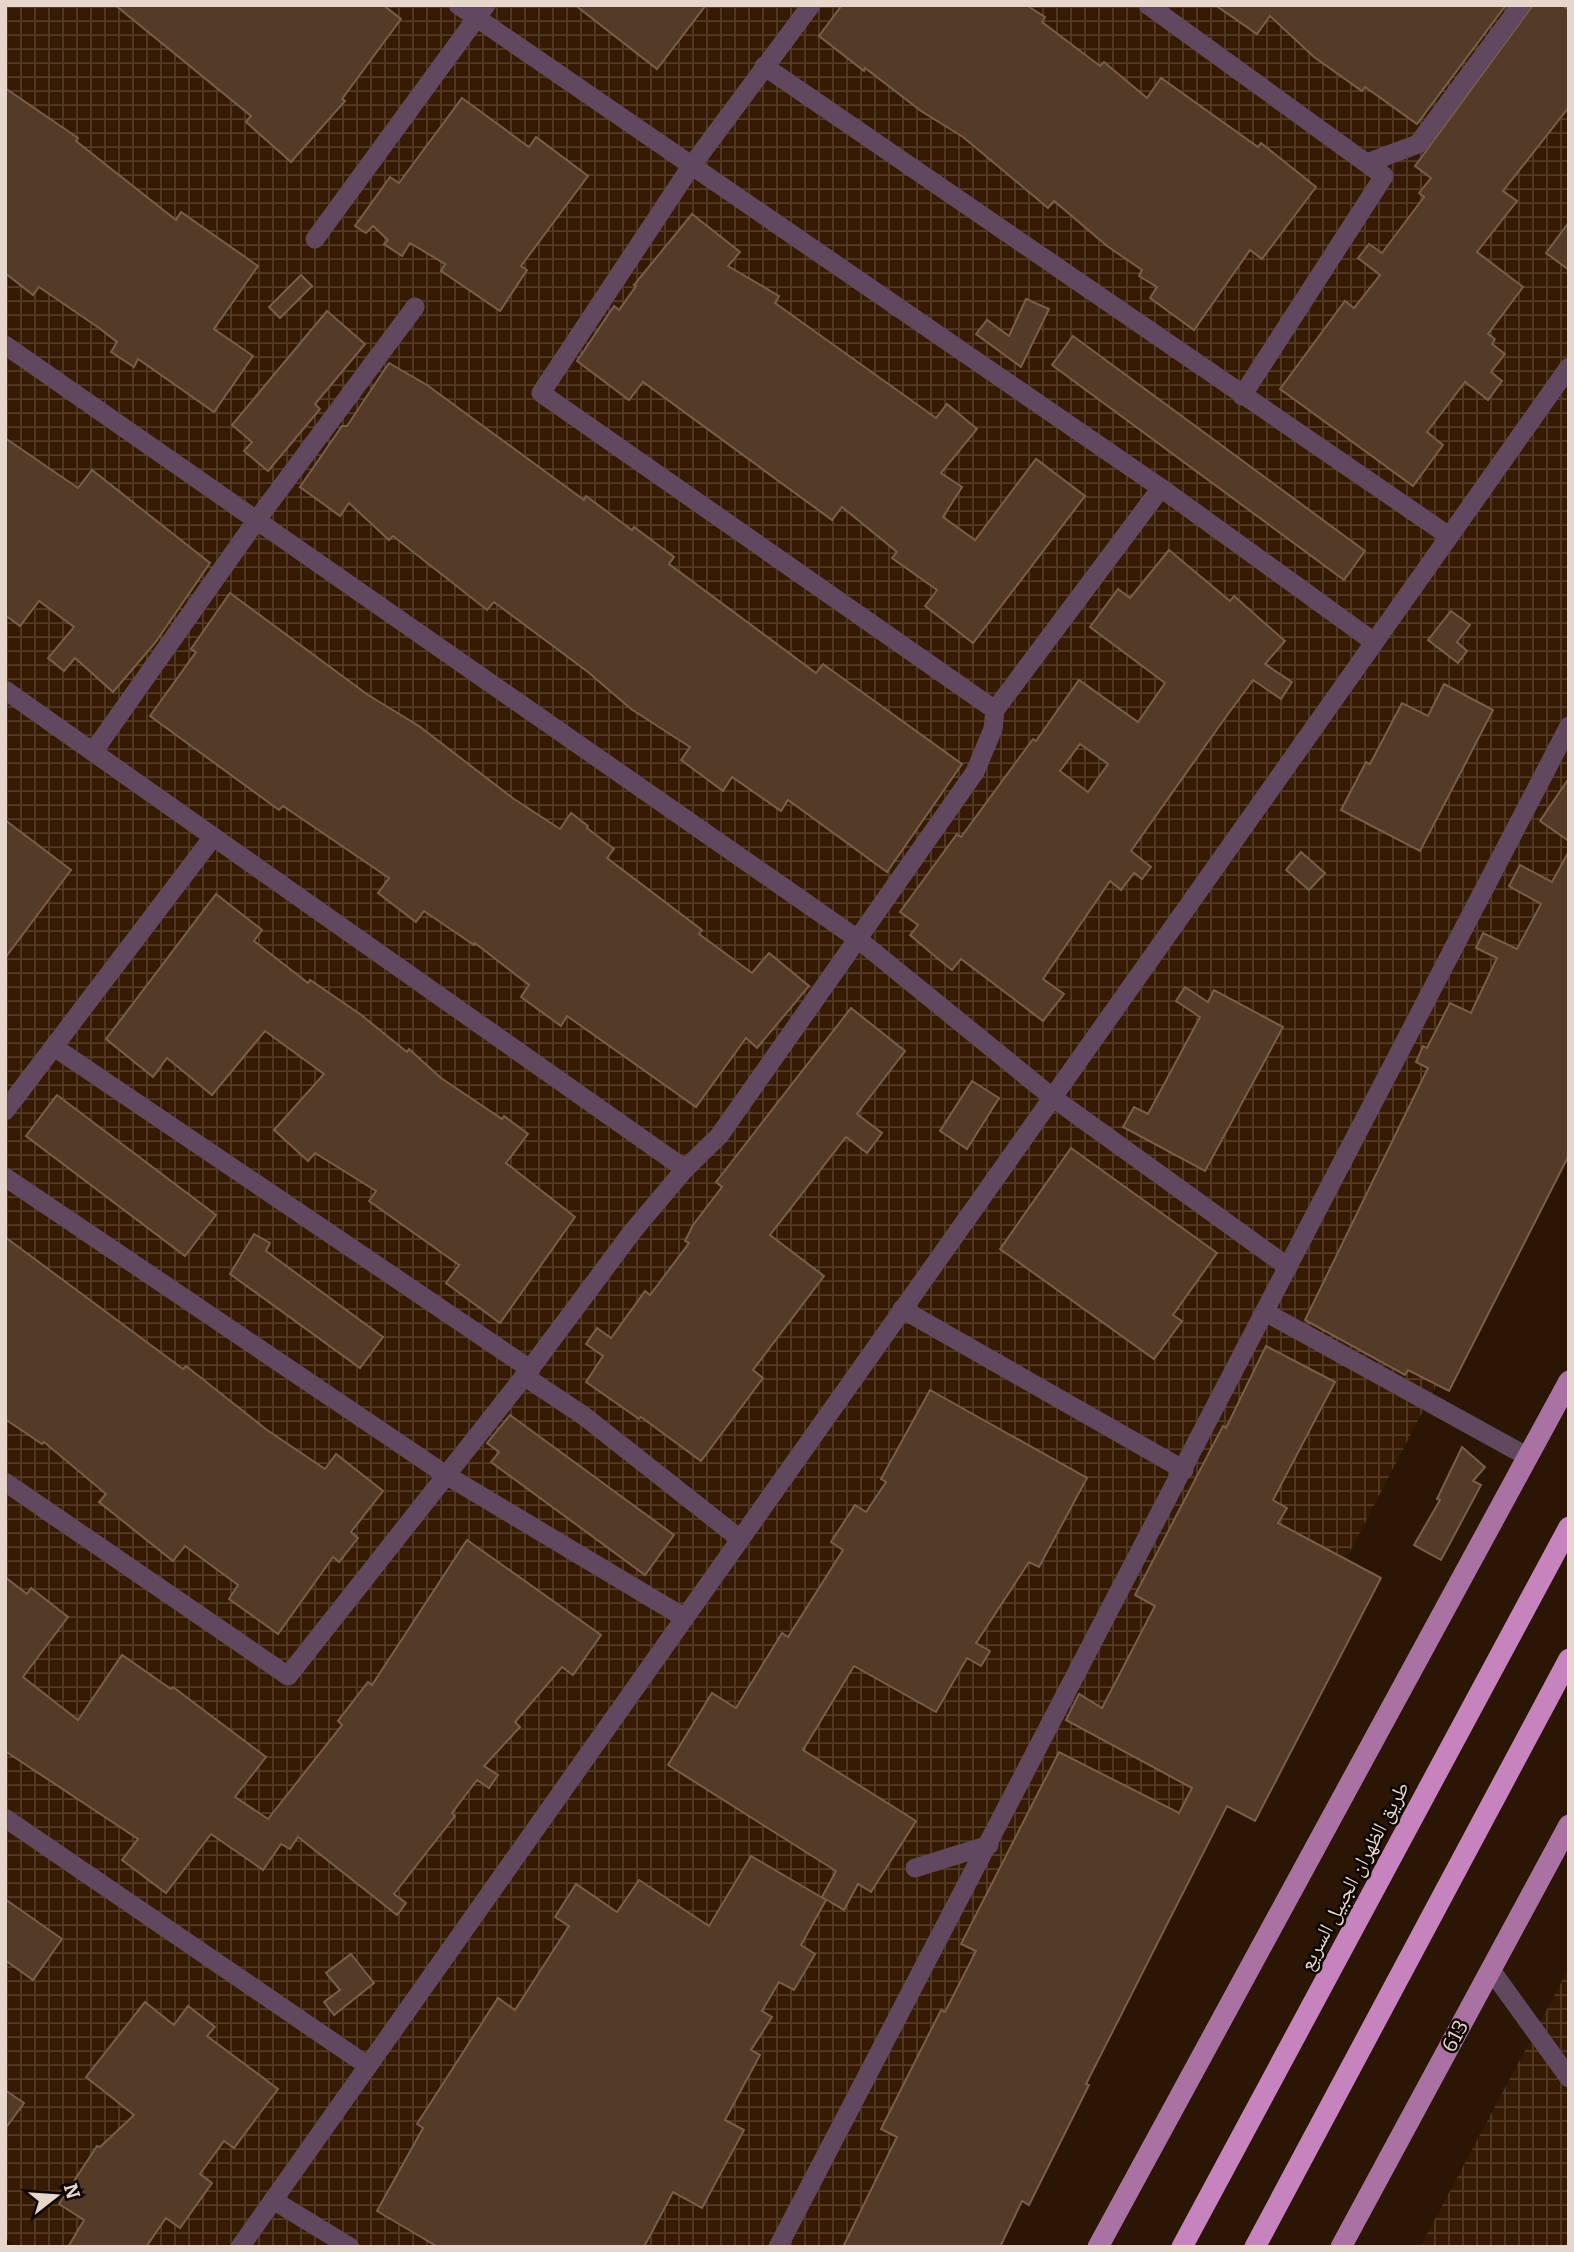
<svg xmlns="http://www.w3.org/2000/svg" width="1574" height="2252" font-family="Bitter,'Noto Naskh Arabic',serif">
  <defs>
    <pattern id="industrial-grid" width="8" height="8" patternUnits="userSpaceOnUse" patternTransform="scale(1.75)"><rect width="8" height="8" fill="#361a03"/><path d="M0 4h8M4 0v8" fill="none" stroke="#533b26"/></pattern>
  </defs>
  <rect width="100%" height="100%" fill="#2b1504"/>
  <g fill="url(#industrial-grid)">
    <polygon points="5,5 1561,5 1569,11 1569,1130 1189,1861 978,2247 18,2247 5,2238"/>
    <polygon points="1569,1968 1569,2247 1420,2247"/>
  </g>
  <g fill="#543b28" stroke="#795e4a" stroke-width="2" fill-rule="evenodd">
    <polygon points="115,5 383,5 401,19 342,99 345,101 291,162 246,122 251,116"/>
    <polygon points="575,5 706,5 657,69"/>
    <polygon points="842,5 1026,5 1045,17 1042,22 1100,66 1104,62 1147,98 1161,78 1258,147 1261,143 1316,187 1262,259 1250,250 1194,330 1150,298 1157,287 1139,276 1142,270 1107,246 1054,201 1048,208 963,137 921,111 865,68 864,71 819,36"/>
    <polygon points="1215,5 1506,5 1417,124 1365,87 1362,91 1314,57 1270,16 1257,34"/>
    <polygon points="1533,5 1562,5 1569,10 1569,107 1503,191 1517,201 1477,252 1523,287 1488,334 1495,339 1492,344 1505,354 1491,372 1502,381 1488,400 1465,382 1427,432 1443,445 1413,486 1280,389 1345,301 1354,308 1380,275 1358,258 1369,244 1382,253 1424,197 1419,193 1431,178 1415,166"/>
    <polygon points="5,88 78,138 76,141 176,220 181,212 258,266 214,329 253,356 214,412 138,359 134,367 111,352 117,342 99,328 39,287 33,295 5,273"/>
    <polygon points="462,98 529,147 536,137 588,176 521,266 527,270 500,311 441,271 445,264 410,243 402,256 384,244 388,240 373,226 366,233 355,226 390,177 399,183"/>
    <polygon points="692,214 740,252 728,266 779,296 775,303 936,418 947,404 977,429 941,473 962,487 943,517 975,540 1036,459 1085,496 973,643 925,606 937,590 892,558 897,552 842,507 832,520 643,382 629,400 577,361 614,306 619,310 636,286 634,285"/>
    <polygon points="1569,222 1569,270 1546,253"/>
    <polygon points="301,275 312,286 280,318 269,307"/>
    <polygon points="1026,299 1049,309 1021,367 976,334 987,320 1009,336"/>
    <polygon points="327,311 365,344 315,404 320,409 268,471 244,451 252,442 232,425"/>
    <polygon points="1073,336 1365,551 1344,580 1052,365"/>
    <polygon points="389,363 427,385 584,500 586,496 632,530 634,527 674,557 669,564 816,673 823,664 962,764 887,872 788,800 781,811 732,777 723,791 681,760 690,747 631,709 588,672 494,602 487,610 393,536 389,540 349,503 340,516 300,487 342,426 347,426"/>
    <polygon points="5,438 78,488 92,470 210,563 155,643 113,692 75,658 64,671 48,658 74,627 39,601 20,626 5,615"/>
    <path d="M1169 550 1230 601 1234 596 1285 641 1265 664 1292 682 1281 699 1253 680 1220 725 1131 851 1151 867 1142 879 1134 873 1121 890 1110 881 1043 979 1064 994 1043 1021 961 959 952 970 937 958 910 935 918 925 900 912 957 834 961 837 1033 739 1036 741 1079 680 1138 722 1165 683 1090 627 1118 589 1130 598ZM1080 744 1108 764 1088 792 1060 771Z"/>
    <polygon points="230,593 368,695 419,726 514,799 560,829 571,813 588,826 587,828 614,849 607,858 702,930 699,934 752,973 769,953 809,986 757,1048 746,1038 696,1107 567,1016 561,1026 521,997 529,985 475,943 474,945 424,911 416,922 378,893 389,878 283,806 279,810 150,716 196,652 191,649"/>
    <polygon points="1451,611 1470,625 1457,642 1467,651 1458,663 1428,640"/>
    <polygon points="1444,684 1493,710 1420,851 1341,810 1366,762 1370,764 1402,703 1428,716"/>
    <polygon points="1569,778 1569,841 1540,821"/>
    <polygon points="5,820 71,870 5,958"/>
    <polygon points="1569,851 1569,1155 1449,1391 1408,1370 1405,1375 1305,1320 1428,1068 1416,1062 1423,1046 1427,1048 1450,1003 1471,1013 1497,958 1476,948 1483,933 1517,949 1541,904 1509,886 1520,865 1552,882"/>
    <polygon points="1301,852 1325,873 1309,890 1286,870"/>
    <polygon points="216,894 262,930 254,941 308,983 310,980 360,1014 407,1052 409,1049 441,1078 502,1119 504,1116 528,1134 506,1163 575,1217 500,1323 446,1283 459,1265 369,1201 376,1191 315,1153 308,1161 274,1130 324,1074 265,1031 212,1095 167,1058 153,1077 106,1039"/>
    <polygon points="1185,987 1208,1002 1214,990 1283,1027 1205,1171 1123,1127 1134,1107 1148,1114 1200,1017 1176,1001"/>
    <polygon points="851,1008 905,1051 857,1114 882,1133 867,1153 846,1137 770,1235 824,1276 753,1370 763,1378 701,1461 641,1417 639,1419 586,1382 603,1356 586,1344 597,1328 611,1338 645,1291 650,1295 689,1243 685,1241 693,1225 722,1187 716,1182"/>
    <polygon points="972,1081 999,1098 967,1149 940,1131"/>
    <polygon points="57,1095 216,1215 185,1256 26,1136"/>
    <polygon points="1071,1148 1217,1253 1173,1315 1182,1321 1154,1359 1000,1249"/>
    <polygon points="254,1234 270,1243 266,1251 383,1337 360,1368 230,1274"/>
    <polygon points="5,1237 183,1369 186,1366 267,1430 325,1469 336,1454 383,1491 351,1532 358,1538 339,1562 333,1557 278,1634 229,1599 238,1585 185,1546 173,1561 99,1502 106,1494 44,1442 42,1444 5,1419"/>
    <polygon points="1266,1346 1335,1382 1273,1500 1287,1508 1278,1523 1381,1578 1255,1821 1227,1806 1086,2084 1089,2085 1029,2205 1022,2201 1000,2247 843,2247 897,2137 881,2129 941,2010 945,2012 976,1951 961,1944 1059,1752 1179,1813 1192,1788 1066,1720 1079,1694 1102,1708 1155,1606 1135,1595 1223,1426 1226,1428"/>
    <polygon points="930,1390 1087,1478 1039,1567 1029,1562 976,1643 990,1651 981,1666 967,1658 936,1712 854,1666 803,1750 916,1821 871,1892 858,1884 844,1910 822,1897 836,1871 668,1765 712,1693 736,1708 782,1633 788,1637 843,1550 831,1542 855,1505 866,1512 886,1482 881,1479"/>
    <polygon points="510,1415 674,1535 645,1575 491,1462 499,1452 487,1443"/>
    <polygon points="1462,1447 1485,1467 1473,1481 1481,1485 1441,1560 1414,1545 1440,1500 1437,1499"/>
    <polygon points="467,1540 601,1635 573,1675 562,1667 515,1722 520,1727 484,1766 498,1775 489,1788 477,1780 452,1813 455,1816 394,1894 406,1903 397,1915 298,1837 290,1849 281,1844 263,1870 211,1834 166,1893 122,1860 138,1839 5,1751 5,1577 27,1594 31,1588 68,1617 23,1677 78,1720 122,1655 171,1689 173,1687 266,1757 235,1797 268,1819 342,1725 338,1721 368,1682 372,1685"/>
    <polygon points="751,1856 826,1900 801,1945 815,1954 794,1990 779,1982 762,2011 772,2017 751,2050 760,2055 725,2120 744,2130 702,2208 673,2192 644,2247 438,2247 377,2211 423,2128 417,2124 498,1998 515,2010 569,1926 555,1917 576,1884 617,1912 639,1880 709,1926"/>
    <polygon points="5,1899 62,1939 33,1980 5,1960"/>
    <polygon points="351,1954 374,1983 334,2015 324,2002 340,1990 326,1973"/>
    <polygon points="145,2002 174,2025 188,2006 215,2027 207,2036 278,2089 234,2148 224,2141 200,2174 212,2183 180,2228 166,2218 146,2247 68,2247 84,2220 59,2204 97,2146 100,2147 134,2115 86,2077"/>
    <polygon points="5,2090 24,2103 5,2129"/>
  </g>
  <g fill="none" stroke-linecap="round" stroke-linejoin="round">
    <g stroke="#62485f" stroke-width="19">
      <polyline points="458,5 1161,488 1374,642"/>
      <polyline points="811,5 690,168 541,393 995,710 1161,488"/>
      <polyline points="1148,5 1384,176 1242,396"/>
      <polyline points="764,66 1449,536"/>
      <polyline points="1367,163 1418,144 1521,5"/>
      <polyline points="315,239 486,5"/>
      <polyline points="5,345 859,940 1052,1097 1288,1267"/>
      <polyline points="5,690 685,1169 632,1232 530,1369 288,1676 5,1482"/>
      <polyline points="93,752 256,521 415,307"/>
      <polyline points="54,1047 530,1369"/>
      <polyline points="5,1111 213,837"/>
      <polyline points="685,1169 719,1136 975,772 993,729 995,710"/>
      <polyline points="5,1177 446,1475 685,1618"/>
      <polyline points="902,1309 1184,1470"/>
      <polyline points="1265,1312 1528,1457"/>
      <polyline points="524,1376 584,1416 740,1539"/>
      <polyline points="5,1818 368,2066"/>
      <polyline points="915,1868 989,1845"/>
      <polyline points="1491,1970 1569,2078"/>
      <polyline points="273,2200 350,2247"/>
      <polyline points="240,2247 1569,367"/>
      <polyline points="778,2247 1569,726"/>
    </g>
    <g stroke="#aa72a2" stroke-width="21">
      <polyline points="1098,2247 1569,1381"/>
      <polyline points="1341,2247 1569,1825"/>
    </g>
    <g stroke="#c683bd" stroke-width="21">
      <polyline points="1182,2247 1569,1527"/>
      <polyline points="1255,2247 1569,1659"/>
    </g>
  </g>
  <g text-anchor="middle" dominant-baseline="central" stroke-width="5" stroke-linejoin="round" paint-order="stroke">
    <g font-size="21" fill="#e6d6cb" stroke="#0d0501">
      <text transform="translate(1354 1876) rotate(-62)">طريق الظهران الجبيل السريع</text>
      <text transform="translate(1455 2036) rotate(-62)">613</text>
    </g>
  </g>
  <rect width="1574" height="2252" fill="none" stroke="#e6d6cb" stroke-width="14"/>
  <g transform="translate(56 2196) rotate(73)" stroke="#0d0501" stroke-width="5" paint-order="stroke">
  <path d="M0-5L12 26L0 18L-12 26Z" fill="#e6d6cb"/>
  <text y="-10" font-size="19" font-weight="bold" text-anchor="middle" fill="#e6d6cb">N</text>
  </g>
</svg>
